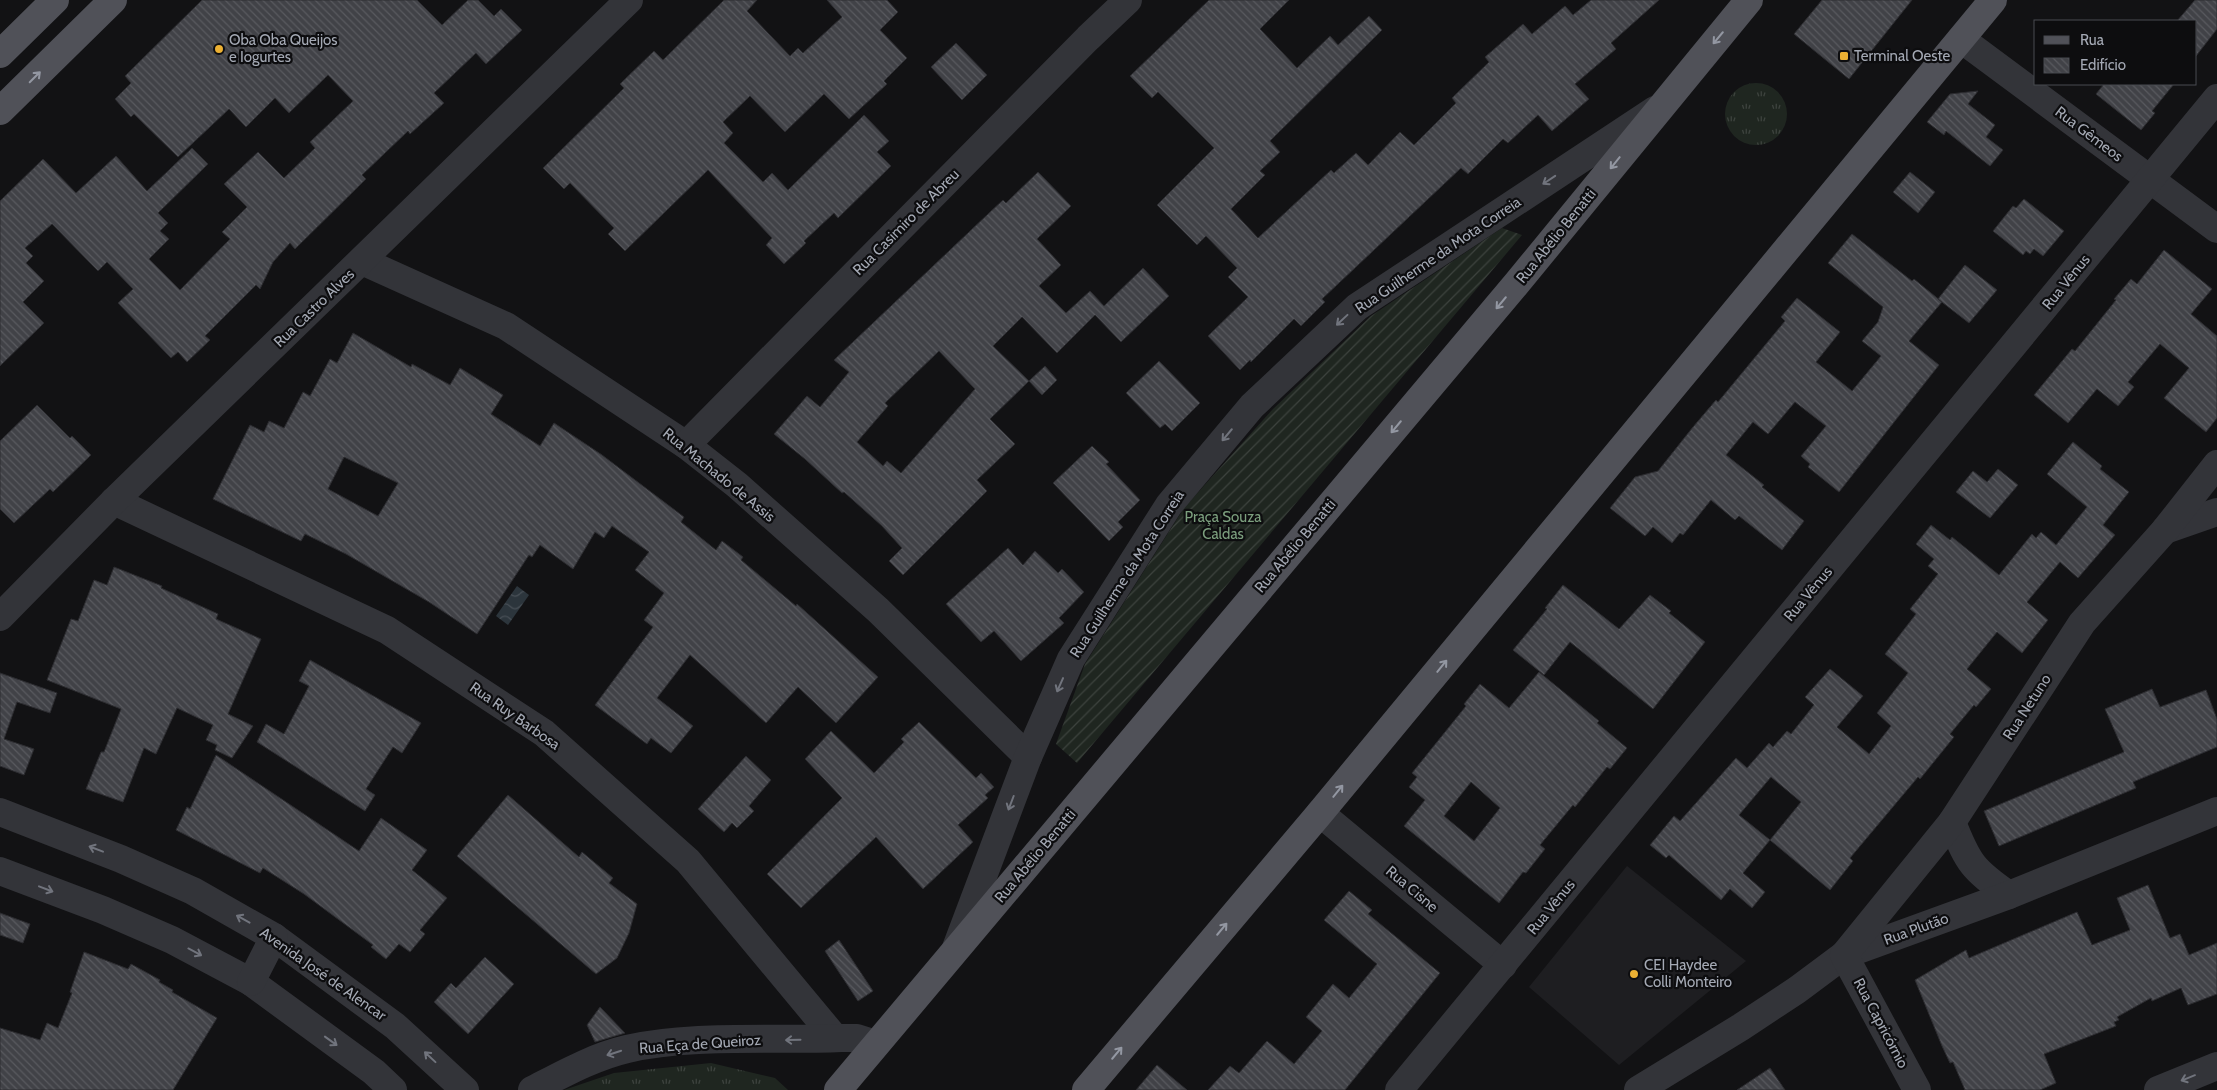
<svg xmlns="http://www.w3.org/2000/svg" width="2217" height="1090" font-family="Cabin,sans-serif">
  <defs>
    <pattern id="grass-tufts" width="24" height="20" patternUnits="userSpaceOnUse" patternTransform="scale(1.25)"><rect width="24" height="20" fill="#1f2620"/><path d="M3 7l-1-3M5 7V3M7 7l1-3M15 17l-1-3M17 17v-4M19 17l1-3" fill="none" stroke="#3d433e"/></pattern>
    <pattern id="garden-furrows" width="10" height="10" patternUnits="userSpaceOnUse" patternTransform="scale(1.25)"><rect width="10" height="10" fill="#1f2620"/><path d="M-1 1l2-2M0 10L10 0M9 11l2-2" fill="none" stroke="#3d433e"/></pattern>
    <pattern id="water-waves" width="16" height="10" patternUnits="userSpaceOnUse" patternTransform="scale(1.25)"><rect width="16" height="10" fill="#2c353c"/><path d="M0 5q4-4 8 0t8 0" fill="none" stroke="#484f56"/></pattern>
    <pattern id="building-back-hatch" width="6" height="6" patternUnits="userSpaceOnUse" patternTransform="scale(1.25)"><rect width="6" height="6" fill="#414247"/><path d="M-1 5l2 2M0 0l6 6M5-1l2 2" fill="none" stroke="#595a5f"/></pattern>
  </defs>
  <rect width="100%" height="100%" fill="#121214"/>
  <polygon fill="#1e1e21" points="1627,866 1746,961 1619,1065 1529,987"/>
  <g fill="url(#grass-tufts)">
    <circle cx="1756" cy="114" r="31"/>
    <polygon points="711,1063 775,1078 788,1090 564,1090 614,1073"/>
  </g>
  <polygon fill="url(#garden-furrows)" points="1502,228 1522,235 1077,763 1056,744 1085,664 1184,508 1273,409 1371,316"/>
  <polygon fill="url(#water-waves)" points="517,586 529,595 508,625 496,616"/>
  <g fill="url(#building-back-hatch)" stroke="#2c2c30" fill-rule="evenodd">
    <polygon points="202,0 417,0 442,25 468,0 478,0 494,16 501,9 522,30 486,64 476,53 434,93 444,103 410,134 408,131 362,175 366,179 295,249 290,243 273,262 260,289 256,285 205,336 210,340 187,362 178,352 171,358 118,303 133,289 107,262 98,271 52,224 25,248 33,256 26,263 44,281 23,302 44,323 0,366 0,201 43,159 76,193 116,156 147,191 192,148 208,164 158,213 168,223 160,231 169,239 149,259 180,290 230,239 222,232 247,207 224,184 258,152 284,178 315,148 310,142 353,101 328,75 289,113 275,98 246,127 229,109 178,157 134,114 131,117 115,99 131,83 125,76"/>
    <polygon points="724,0 757,0 747,11 790,56 798,48 803,53 842,17 827,0 887,0 898,12 880,30 907,58 884,81 887,84 849,119 824,94 785,132 750,96 723,122 733,133 724,143 763,182 772,173 788,190 864,115 889,141 877,152 891,166 838,218 834,213 804,241 806,243 784,264 766,245 772,238 708,170 625,251 608,234 614,228 570,183 564,189 543,168 624,88 620,84 654,51 663,60"/>
    <polygon points="1209,0 1289,0 1260,29 1297,68 1330,36 1338,45 1369,16 1382,30 1270,141 1280,152 1260,171 1265,175 1231,209 1258,238 1331,170 1334,173 1356,153 1368,165 1400,132 1414,145 1456,103 1452,98 1489,62 1485,57 1523,24 1532,34 1565,6 1573,15 1591,0 1659,0 1611,43 1616,49 1575,84 1589,99 1552,131 1538,115 1508,143 1503,139 1468,174 1461,168 1322,299 1325,302 1301,326 1294,319 1251,362 1250,360 1240,370 1208,336 1248,297 1228,277 1237,268 1206,236 1197,245 1157,205 1214,148 1158,92 1152,98 1130,76"/>
    <polygon points="1822,0 1912,0 1849,79 1794,34"/>
    <polygon points="2195,0 2217,0 2217,29 2196,56 2196,21 2177,21"/>
    <polygon points="956,43 987,75 962,100 931,67"/>
    <polygon points="2104,84 2174,84 2152,111 2155,113 2141,130 2096,94"/>
    <polygon points="1978,91 1968,104 1995,125 1986,137 2003,150 1990,166 1946,131 1944,135 1927,122 1950,94"/>
    <path d="M1038 172 1071 206 1037 239 1061 265 1039 286 1066 313 1090 291 1104 306 1143 268 1169 296 1121 342 1095 315 1057 353 1022 317 993 346 1029 381 990 419 1015 444 977 480 987 491 903 575 889 561 902 548 882 526 844 492 842 493 805 459 774 434 807 396 820 407 849 372 834 360 988 214 1003 200 1006 203ZM939 351 975 389 901 473 887 461 883 466 857 442 888 406 885 403Z"/>
    <polygon points="1910,172 1935,192 1918,213 1893,192"/>
    <polygon points="2024,199 2064,231 2043,256 2034,249 2030,254 2026,251 2023,255 1993,231 2013,206 2016,208"/>
    <polygon points="1852,234 1912,281 1914,279 1942,302 1909,341 1939,365 1839,492 1808,467 1810,464 1801,456 1826,426 1795,402 1768,434 1753,422 1726,455 1764,485 1762,487 1804,521 1782,550 1739,516 1735,520 1711,500 1683,535 1680,533 1672,543 1653,527 1645,536 1610,508 1635,477 1658,471 1693,427 1716,400 1718,402 1785,321 1781,317 1797,298 1840,332 1816,362 1852,391 1881,356 1862,341 1878,322 1883,307 1828,263"/>
    <polygon points="2164,250 2212,289 2191,314 2217,336 2217,418 2206,432 2164,398 2189,368 2160,344 2128,382 2134,387 2118,406 2097,389 2068,423 2034,395 2072,349 2075,351 2116,300 2114,299 2131,279 2137,284"/>
    <polygon points="1965,265 1997,290 1969,323 1938,299"/>
    <path d="M353 333 411 367 412 364 450 385 460 368 503 395 491 414 540 446 554 423 602 455 684 517 681 522 716 550 722 541 743 557 741 560 796 606 797 604 878 677 836 723 798 687 766 723 690 655 657 698 693 726 671 753 651 738 647 744 595 705 653 627 644 620 664 593 635 570 649 552 612 526 604 538 595 532 573 569 540 545 532 557 529 555 477 634 429 602 346 554 305 534 301 541 213 499 250 425 264 432 269 421 284 428 303 392 310 396 330 359 337 363ZM344 457 398 483 378 516 328 489Z"/>
    <polygon points="1159,361 1200,403 1172,431 1165,424 1160,428 1126,393"/>
    <polygon points="1045,366 1057,380 1042,395 1029,381"/>
    <polygon points="37,405 70,438 72,436 91,455 53,492 50,489 14,523 0,509 0,441"/>
    <polygon points="2073,442 2102,466 2100,469 2129,492 2103,525 2115,535 2078,578 2060,562 2027,602 2048,620 2022,653 1997,632 1967,669 1991,689 1976,707 1974,705 1950,734 1954,737 1920,779 1918,777 1850,858 1853,861 1830,890 1770,840 1801,802 1771,777 1739,815 1770,840 1743,873 1765,892 1752,908 1730,889 1721,900 1669,855 1666,858 1650,845 1674,816 1680,821 1736,758 1747,768 1769,743 1773,747 1787,731 1791,734 1814,705 1805,697 1830,669 1863,696 1837,727 1869,754 1891,726 1877,713 1908,673 1885,654 1916,614 1910,609 1938,574 1928,566 1934,559 1916,544 1931,525 1950,540 1952,537 1999,575 2032,534 2036,538 2041,532 2056,545 2087,507 2047,474"/>
    <polygon points="1092,446 1109,462 1106,464 1140,500 1118,522 1123,527 1109,541 1053,483"/>
    <polygon points="1998,469 2018,485 1990,518 1956,492 1973,471 1987,482"/>
    <polygon points="1008,548 1023,565 1035,551 1058,573 1062,569 1084,592 1059,618 1064,623 1021,661 994,631 981,642 946,604"/>
    <polygon points="114,567 162,586 161,588 218,614 216,619 261,639 228,714 253,726 232,758 215,750 217,745 206,740 213,725 177,708 156,754 144,748 123,802 86,789 101,752 104,752 121,709 47,680 71,619 78,621 94,580 107,585"/>
    <polygon points="1563,585 1619,629 1650,595 1671,611 1669,613 1705,642 1653,709 1570,642 1544,675 1513,650 1547,609 1545,608"/>
    <polygon points="310,660 421,723 402,753 393,747 366,789 375,795 365,811 257,742 266,724 284,734 309,686 299,681"/>
    <path d="M1539 672 1599 721 1597 723 1627 748 1610 769 1607 767 1575 807 1573 805 1540 845 1545 849 1526 873 1523 872 1499 903 1404 826 1425 800 1409 787 1417 777 1412 773 1466 706 1464 704 1480 684 1509 708ZM1471 782 1500 808 1474 841 1444 816Z"/>
    <polygon points="0,673 57,693 50,713 17,702 4,739 34,749 24,775 0,766"/>
    <polygon points="2152,689 2160,707 2206,690 2217,719 2217,747 2133,782 2136,788 1999,846 1984,811 2124,752 2105,709"/>
    <polygon points="919,722 976,778 981,773 994,787 985,795 988,798 958,825 973,842 923,889 876,837 801,908 767,874 842,798 805,759 831,731 874,773 904,742 901,739"/>
    <polygon points="216,755 359,851 381,818 427,850 412,870 447,898 420,930 425,934 410,952 399,944 386,959 371,947 373,945 304,894 263,868 260,873 176,830 187,807 190,809"/>
    <polygon points="746,756 771,780 749,806 754,811 737,828 732,823 724,832 698,809"/>
    <polygon points="508,795 579,857 582,852 613,878 609,883 637,904 629,933 617,958 596,974 457,856"/>
    <polygon points="2148,885 2170,938 2180,934 2189,955 2217,943 2217,994 2188,1005 2181,988 2152,1001 2151,998 2117,1017 2119,1020 2114,1022 2116,1026 2044,1054 2056,1083 2040,1090 1965,1090 1953,1062 1950,1063 1942,1046 1915,980 1966,950 1969,958 2077,912 2092,945 2130,930 2117,898"/>
    <polygon points="1349,891 1372,910 1368,914 1440,973 1345,1090 1208,1090 1230,1066 1239,1073 1267,1041 1294,1064 1322,1031 1306,1017 1333,984 1349,998 1377,964 1324,920"/>
    <polygon points="0,913 30,924 23,943 0,935"/>
    <polygon points="839,940 873,991 858,1001 825,951"/>
    <polygon points="84,952 128,969 131,964 160,980 159,982 173,990 172,992 217,1018 173,1090 0,1090 0,1028 40,1040 47,1023 58,1028 72,993 70,992"/>
    <polygon points="485,957 514,984 468,1034 434,1002 451,983 456,988"/>
    <polygon points="600,1007 625,1033 595,1042 587,1025"/>
    <polygon points="1157,1065 1187,1090 1136,1090"/>
    <polygon points="1770,1068 1785,1090 1737,1090"/>
  </g>
  <g fill="none" stroke-linecap="round" stroke-linejoin="round">
    <g stroke="#333439" stroke-width="28">
      <polyline points="1961,39 2217,229"/>
      <polyline points="362,261 506,326 686,445 737,485 878,610 1028,757"/>
      <polyline points="686,445 1088,38 1128,0"/>
      <polyline points="114,501 387,630 544,733 688,861 835,1038"/>
      <polyline points="2165,530 2217,512"/>
      <polyline points="0,617 114,501 629,0"/>
      <polyline points="1320,813 1503,965"/>
      <path d="M1952 822C1968 863 1973 870 2009 895"/>
      <polyline points="956,948 1028,757 1071,659 1169,505 1252,406 1357,307 1655,110"/>
      <polyline points="1399,1090 2217,98"/>
      <polyline points="1638,1090 1741,1027 1797,990 1844,955 2009,895 2217,811"/>
      <polyline points="1917,1090 1844,955 1952,822 2082,623 2165,530 2217,464"/>
    </g>
    <g stroke="#333439" stroke-width="28">
      <polyline points="0,812 121,859 193,891 274,937 395,1026 465,1090"/>
      <polyline points="0,871 103,910 172,940 251,982 374,1072 393,1090"/>
      <polyline points="251,982 274,937"/>
      <path d="M532 1090C563 1074 593 1057 627 1049 691 1034 774 1041 841 1038H857L876 1044"/>
      <polyline points="2158,1090 2217,1066"/>
    </g>
    <g stroke="#505158" stroke-width="28">
      <polyline points="0,54 55,0"/>
      <polyline points="0,111 113,0"/>
      <polyline points="838,1090 1517,283 1749,0"/>
      <polyline points="1086,1090 1320,813 1993,0"/>
    </g>
  </g>
  <defs><path id="oneway-shaft" d="M-6 0H5M1.5-3L5.5 0L1.5 3" fill="none" stroke-width="1.6" stroke-linecap="round" stroke-linejoin="round" transform="scale(1.25)"/></defs>
  <g stroke="#9397a2">
    <use href="#oneway-shaft" transform="translate(1718 38) rotate(130)"/>
    <use href="#oneway-shaft" transform="translate(35 77) rotate(-45)"/>
    <use href="#oneway-shaft" transform="translate(1615 163) rotate(129)"/>
    <use href="#oneway-shaft" transform="translate(1501 303) rotate(130)"/>
    <use href="#oneway-shaft" transform="translate(1396 427) rotate(130)"/>
    <use href="#oneway-shaft" transform="translate(1442 666) rotate(-51)"/>
    <use href="#oneway-shaft" transform="translate(1338 791) rotate(-51)"/>
    <use href="#oneway-shaft" transform="translate(1222 929) rotate(-50)"/>
    <use href="#oneway-shaft" transform="translate(1117 1053) rotate(-50)"/>
  </g>
  <g stroke="#71747d">
    <use href="#oneway-shaft" transform="translate(1549 180) rotate(146)"/>
    <use href="#oneway-shaft" transform="translate(1342 320) rotate(137)"/>
    <use href="#oneway-shaft" transform="translate(1227 435) rotate(130)"/>
    <use href="#oneway-shaft" transform="translate(1060 685) rotate(114)"/>
    <use href="#oneway-shaft" transform="translate(1011 803) rotate(111)"/>
    <use href="#oneway-shaft" transform="translate(96 849) rotate(-159)"/>
    <use href="#oneway-shaft" transform="translate(46 889) rotate(21)"/>
    <use href="#oneway-shaft" transform="translate(243 919) rotate(-151)"/>
    <use href="#oneway-shaft" transform="translate(195 952) rotate(28)"/>
    <use href="#oneway-shaft" transform="translate(793 1040) rotate(179)"/>
    <use href="#oneway-shaft" transform="translate(331 1041) rotate(36)"/>
    <use href="#oneway-shaft" transform="translate(614 1053) rotate(162)"/>
    <use href="#oneway-shaft" transform="translate(430 1057) rotate(-137)"/>
    <use href="#oneway-shaft" transform="translate(2188 1078) rotate(158)"/>
  </g>
  <g fill="#ebb033" stroke="#0d0d0f" stroke-width="2">
    <circle cx="219" cy="49" r="5"/>
    <rect x="1839" y="51" width="10" height="10" rx="2.5"/>
    <circle cx="1634" cy="974" r="5"/>
  </g>
  <g text-anchor="middle" dominant-baseline="central" stroke-width="4.5" stroke-linejoin="round" paint-order="stroke">
    <g font-size="15" fill="#a4a9b4" stroke="#0d0d0f" text-anchor="start">
      <text x="229" y="40">Oba Oba Queijos<tspan x="229" dy="17">e Iogurtes</tspan></text>
      <text x="1854" y="56">Terminal Oeste</text>
      <text x="1644" y="965">CEI Haydee<tspan x="1644" dy="17">Colli Monteiro</tspan></text>
    </g>
    <g font-size="15" fill="#a4a9b4" stroke="#0d0d0f">
      <text transform="translate(2089 134) rotate(37)">Rua Gêmeos</text>
      <text transform="translate(906 222) rotate(-45)">Rua Casimiro de Abreu</text>
      <text transform="translate(1556 236) rotate(-51)">Rua Abélio Benatti</text>
      <text transform="translate(1438 255) rotate(-34)">Rua Guilherme da Mota Correia</text>
      <text transform="translate(2066 282) rotate(-51)">Rua Vênus</text>
      <text transform="translate(314 308) rotate(-44)">Rua Castro Alves</text>
      <text transform="translate(719 475) rotate(39)">Rua Machado de Assis</text>
      <text transform="translate(1295 546) rotate(-50)">Rua Abélio Benatti</text>
      <text transform="translate(1127 574) rotate(-57)">Rua Guilherme da Mota Correia</text>
      <text transform="translate(1808 594) rotate(-50)">Rua Vênus</text>
      <text transform="translate(2027 707) rotate(-57)">Rua Netuno</text>
      <text transform="translate(515 716) rotate(35)">Rua Ruy Barbosa</text>
      <text transform="translate(1035 856) rotate(-50)">Rua Abélio Benatti</text>
      <text transform="translate(1412 889) rotate(40)">Rua Cisne</text>
      <text transform="translate(1551 907) rotate(-51)">Rua Vênus</text>
      <text transform="translate(1916 929) rotate(-20)">Rua Plutão</text>
      <text transform="translate(323 974) rotate(35)">Avenida José de Alencar</text>
      <text transform="translate(1881 1023) rotate(62)">Rua Capricórnio</text>
      <text transform="translate(700 1044) rotate(-4)">Rua Eça de Queiroz</text>
    </g>
    <g font-size="15" fill="#7c9f7e" stroke="#0d0d0f">
      <text x="1223" y="517">Praça Souza<tspan x="1223" dy="17">Caldas</tspan></text>
    </g>
  </g>
  <rect x="2034" y="20" width="162" height="65" fill="#0d0d0f" stroke="#494b51"/>
  <rect x="2044" y="36" width="25" height="8" fill="#505158" stroke="#494b51"/>
  <text x="2080" y="45" font-size="15" fill="#a4a9b4">Rua</text>
  <rect x="2044" y="58" width="25" height="15" fill="url(#building-back-hatch)" stroke="#494b51"/>
  <text x="2080" y="70" font-size="15" fill="#a4a9b4">Edifício</text>
</svg>
